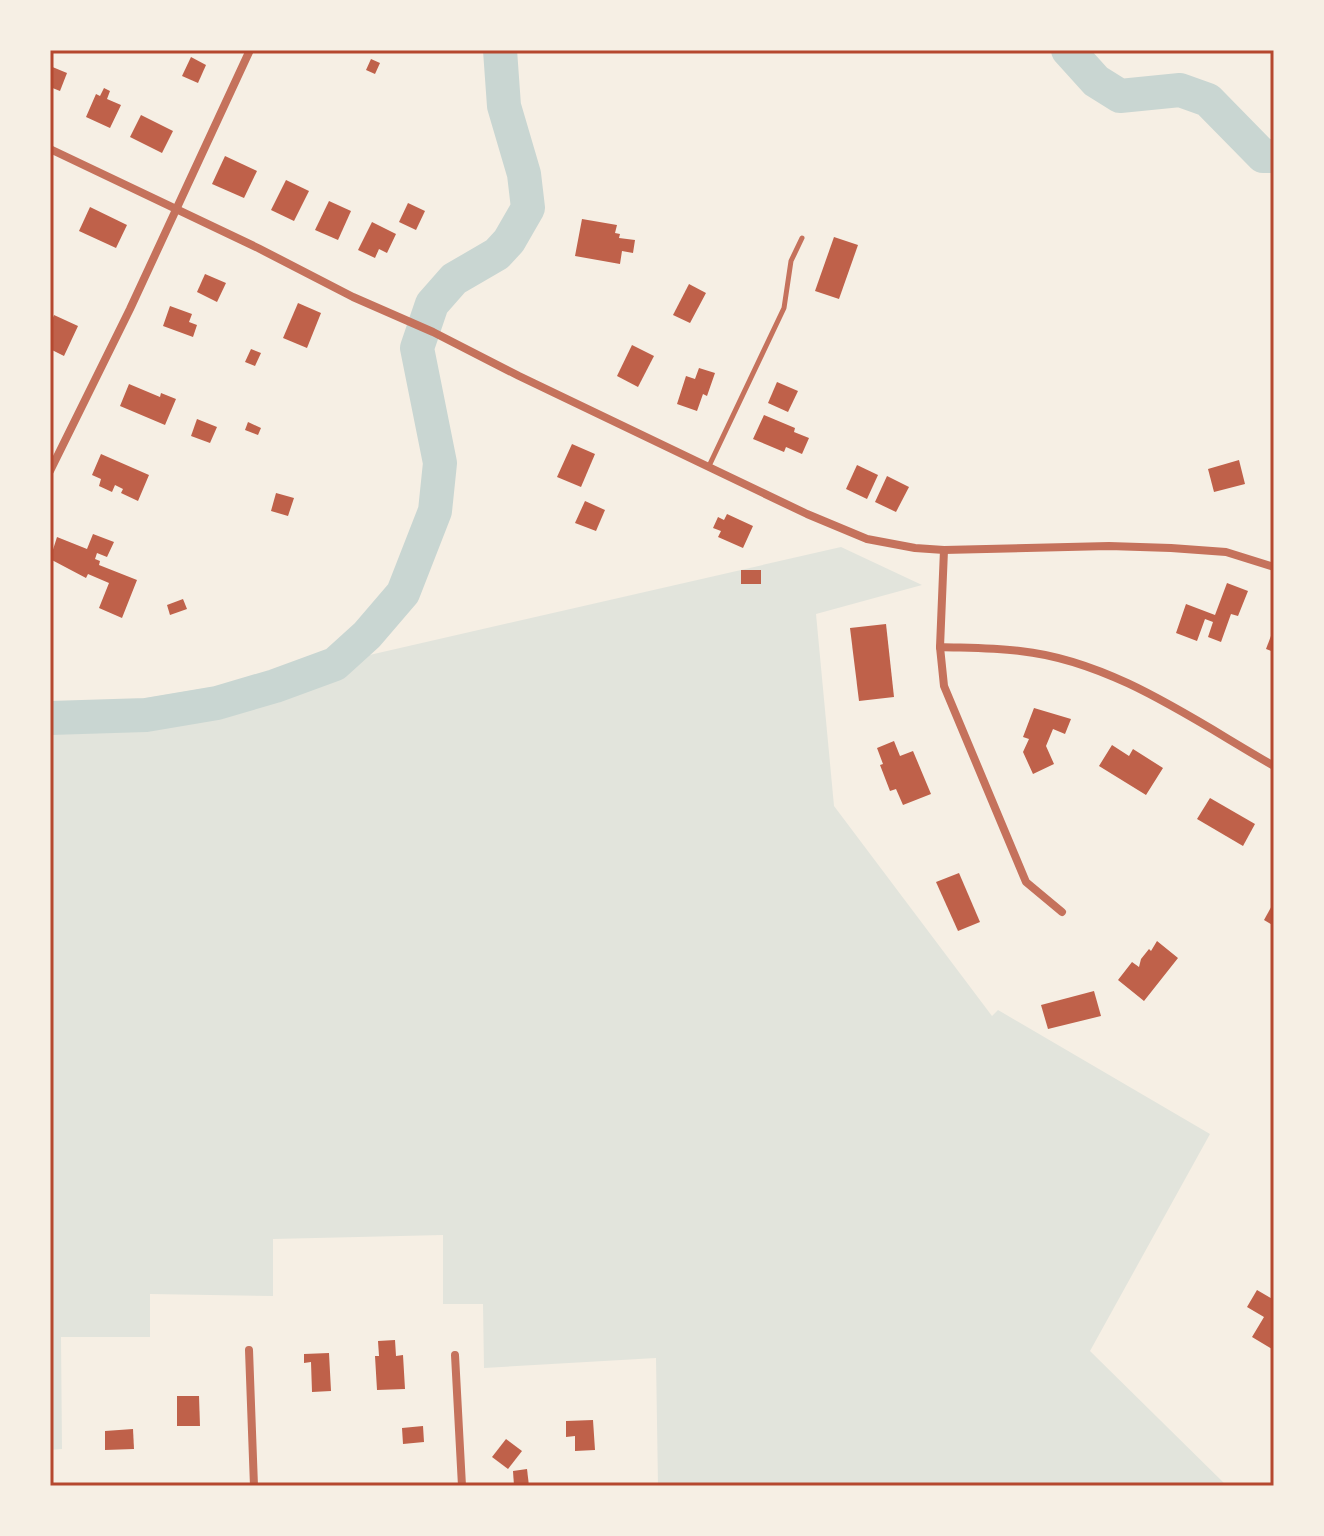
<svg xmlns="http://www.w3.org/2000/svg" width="1324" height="1536" font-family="Inter,sans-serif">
  <rect width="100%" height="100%" fill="#f6efe4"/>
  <polygon fill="#e2e4dc" points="841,547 922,585 816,614 834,806 992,1016 998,1010 1210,1134 1090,1351 1227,1486 658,1486 656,1358 484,1368 483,1304 443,1304 443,1235 273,1239 273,1296 150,1294 150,1337 61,1337 62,1449 50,1450 50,714 278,676"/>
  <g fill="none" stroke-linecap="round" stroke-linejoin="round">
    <g stroke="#c9d6d2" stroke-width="34">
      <polyline points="1068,50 1096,81 1120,96 1180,90 1208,100 1263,156 1274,156"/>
      <polyline points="50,718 146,715 217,703 275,686 335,664 367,635 403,593 435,511 440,463 417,348 432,304 454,279 497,254 509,241 528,208 524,174 504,106 500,50"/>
    </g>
  </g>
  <g fill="#bf614a">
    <polygon points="191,57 206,65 198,83 182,76"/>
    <polygon points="371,59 380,63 375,74 366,70"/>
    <polygon points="50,66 67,73 60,91 50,87"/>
    <polygon points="104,88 110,91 107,99 121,105 110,128 86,117 96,94 100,96"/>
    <polygon points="141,115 173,131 162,153 130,137"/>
    <polygon points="225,156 257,171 244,198 212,184"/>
    <polygon points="286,180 309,191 294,221 271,210"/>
    <polygon points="329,201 351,211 338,240 315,230"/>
    <polygon points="408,203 425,211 416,230 399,222"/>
    <polygon points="90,207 127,225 116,248 79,231"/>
    <polygon points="582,219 617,225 615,233 620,234 619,238 635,240 633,253 622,251 620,264 575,256"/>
    <polygon points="372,222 396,234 387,253 379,249 375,258 358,250"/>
    <polygon points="834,237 858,245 839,299 815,291"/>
    <polygon points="205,274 226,283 217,302 197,292"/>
    <polygon points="689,284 706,293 690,323 673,315"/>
    <polygon points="298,303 321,313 307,348 283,338"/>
    <polygon points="170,306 192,314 189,322 197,325 193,337 163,326"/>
    <polygon points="54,315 78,326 64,356 50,349 50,325"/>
    <polygon points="632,345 654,356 638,387 617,376"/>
    <polygon points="251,349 261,353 255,366 245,362"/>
    <polygon points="699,368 715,373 707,396 703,394 697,411 677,404 686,376 695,379"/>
    <polygon points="777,382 798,391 788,412 768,403"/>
    <polygon points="129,384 160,397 161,393 176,399 165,425 120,406"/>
    <polygon points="764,415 795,428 794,432 809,438 802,454 786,447 784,452 753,439"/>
    <polygon points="197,419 217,427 210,443 191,436"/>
    <polygon points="248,422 261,428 258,435 245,430"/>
    <polygon points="572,444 595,454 581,487 557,477"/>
    <polygon points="101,454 149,475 138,501 121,493 123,489 115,485 112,492 99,486 101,479 92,475"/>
    <polygon points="1239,460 1245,484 1214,492 1208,469"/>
    <polygon points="857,465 878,475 867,499 846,489"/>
    <polygon points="887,476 909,487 896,512 875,502"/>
    <polygon points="276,493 294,498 288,516 271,511"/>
    <polygon points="585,501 605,510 596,531 575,523"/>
    <polygon points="727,514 753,526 743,548 718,537 721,531 713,528 718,517 724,520"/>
    <polygon points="93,534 114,542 107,557 97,553 95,559 100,561 99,565 137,580 122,618 99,608 109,583 88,574 86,578 50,559 57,537 87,549"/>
    <rect x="741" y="570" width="20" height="14"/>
    <polygon points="1227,583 1248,591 1238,616 1231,614 1221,642 1208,637 1213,622 1205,619 1197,641 1176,633 1186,604 1215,615"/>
    <polygon points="183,599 187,609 170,615 167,605"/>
    <polygon points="886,624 894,697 859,701 850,628"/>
    <polygon points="1274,628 1274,652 1266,649"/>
    <polygon points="1034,708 1071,719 1065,734 1053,729 1046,746 1054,764 1033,774 1023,752 1029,739 1023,737"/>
    <polygon points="894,741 900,756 913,751 931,794 903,805 896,789 890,791 880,765 883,764 877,748"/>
    <polygon points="1112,745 1129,756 1133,749 1163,768 1146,795 1099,766"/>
    <polygon points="1210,798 1255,824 1243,846 1197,819"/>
    <polygon points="959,873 980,922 958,931 936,882"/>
    <polygon points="1274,902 1274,926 1264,920"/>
    <polygon points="1157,941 1178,958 1144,1001 1118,980 1132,962 1139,967 1141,959 1149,949 1151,951"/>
    <polygon points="1094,991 1101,1016 1048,1029 1041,1005"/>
    <polygon points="1257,1290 1274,1300 1272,1349 1252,1337 1264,1317 1247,1307"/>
    <polygon points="395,1340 396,1356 403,1355 405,1389 377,1390 375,1356 379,1356 378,1341"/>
    <polygon points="329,1353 331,1391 312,1392 311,1362 304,1363 304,1354"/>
    <polygon points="177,1396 199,1396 200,1426 177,1426"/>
    <polygon points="593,1420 595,1450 575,1451 575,1436 566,1437 566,1421"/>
    <polygon points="423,1426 424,1442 403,1444 402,1428"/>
    <polygon points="133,1429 134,1449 105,1450 105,1431"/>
    <polygon points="506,1439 522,1451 508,1469 492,1457"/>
    <polygon points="527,1469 529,1486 514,1486 513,1471"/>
  </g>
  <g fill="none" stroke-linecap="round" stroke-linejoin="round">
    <polyline stroke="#c5725c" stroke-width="5" points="709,466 784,308 791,261 802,238"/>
    <g stroke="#c5725c" stroke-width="8">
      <polyline points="50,149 258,248 353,297 433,332 519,376 713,469 807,514 867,539 915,548 944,550 1109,546 1171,548 1226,552 1274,567"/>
      <polyline points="50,471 130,309 250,50"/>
      <polyline points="944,550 940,647 944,686 1026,882 1062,912"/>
      <path d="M940 647C967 648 994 648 1020 651 1113 661 1195 721 1274 766"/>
      <polyline points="249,1350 254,1486"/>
      <polyline points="455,1355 462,1486"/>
    </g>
  </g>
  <rect width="1324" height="1536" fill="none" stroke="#f6efe4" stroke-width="104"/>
  <rect x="52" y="52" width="1220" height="1432" fill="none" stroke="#b5482f" stroke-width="3"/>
</svg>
